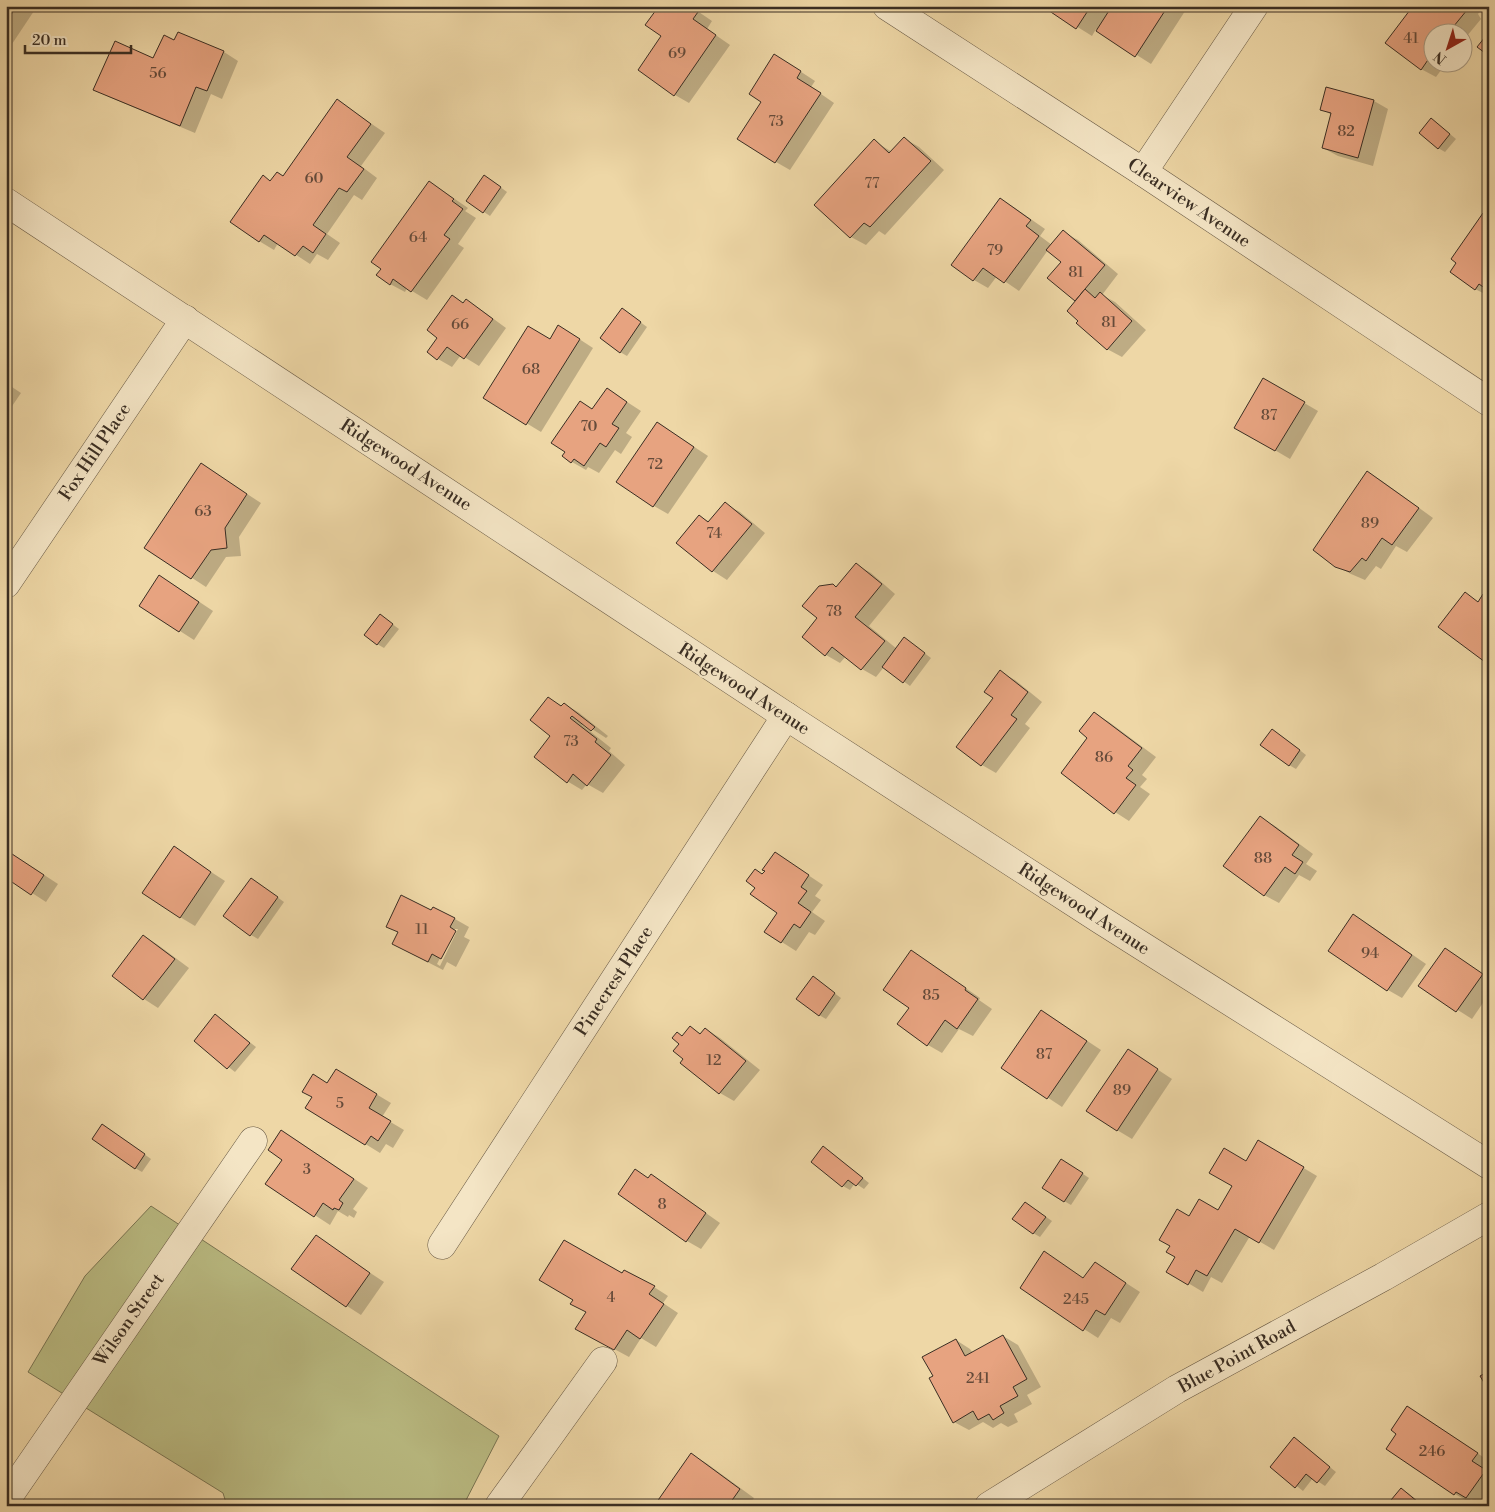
<svg xmlns="http://www.w3.org/2000/svg" width="1495" height="1512" font-family="'Libre Bodoni',serif">
  <rect width="100%" height="100%" fill="#eed7a6"/>
  <filter id="stains"><feTurbulence type="fractalNoise" baseFrequency=".004" numOctaves="4"/><feColorMatrix values="0 0 0 0 .2 0 0 0 0 .09 0 0 0 0 .02 0 0 0 .5 -.17"/></filter>
  <radialGradient id="worn" r=".72"><stop offset=".6" stop-color="#630" stop-opacity="0"/><stop offset="1" stop-color="#630" stop-opacity=".3"/></radialGradient>
  <polygon fill="#bbbd84" stroke="#7a7654" points="151,1206 499,1436 463,1506 227,1506 223,1493 28,1372 85,1276"/>
  <g fill="#0003" fill-rule="evenodd">
    <polygon points="6,6 34,6 36,8 6,53"/>
    <polygon points="690,6 712,21 707,29 730,45 689,103 675,95"/>
    <polygon points="1044,6 1185,6 1187,8 1151,64 1096,29 1092,36"/>
    <polygon points="1420,6 1484,6 1478,14 1481,19 1462,42 1462,32 1432,32 1432,62 1447,62 1436,77 1421,69"/>
    <polygon points="178,33 224,52 238,61 222,99 211,94 195,133 109,97 95,89 154,60 175,41"/>
    <polygon points="789,64 815,81 811,87 834,103 790,170 776,162"/>
    <polygon points="1327,88 1374,101 1388,109 1373,166 1338,156 1323,148 1332,115 1321,109"/>
    <polygon points="338,101 385,133 361,166 377,178 362,200 354,195 327,234 340,243 328,260 317,254 310,264 278,243 274,250 259,241 263,177 271,181 283,177"/>
    <polygon points="1432,119 1456,139 1445,152 1438,148"/>
    <polygon points="904,138 919,147 944,170 885,235 879,231 866,245 851,237 816,205 874,141 892,152"/>
    <polygon points="492,181 507,192 490,216 484,212"/>
    <polygon points="430,182 468,208 465,211 476,218 458,244 464,248 427,300 407,288 405,292 390,284"/>
    <polygon points="1000,199 1015,208 1045,229 1040,236 1052,245 1063,232 1078,240 1118,274 1102,295 1115,302 1146,330 1122,357 1107,349 1077,301 1049,278 1063,262 1048,250 1019,291 997,276 988,288 974,280"/>
    <polygon points="1489,218 1489,296 1475,289"/>
    <polygon points="452,297 464,303 466,301 480,309 506,328 479,366 461,355 452,367 438,359 439,337"/>
    <polygon points="629,314 647,327 627,356 620,352"/>
    <polygon points="573,335 593,348 541,432 485,398"/>
    <polygon points="1263,379 1318,411 1290,459 1236,427"/>
    <polygon points="6,383 21,393 6,415"/>
    <polygon points="607,389 641,411 626,433 632,437 621,454 615,450 599,473 588,467 586,470 572,462 566,452"/>
    <polygon points="658,423 708,456 668,514 654,506"/>
    <polygon points="201,464 261,503 239,537 241,556 226,557 206,587 146,548"/>
    <polygon points="1368,472 1382,481 1433,518 1407,552 1396,546 1381,569 1376,566 1365,580 1351,574 1335,565"/>
    <polygon points="725,504 740,512 765,533 727,580 713,571 678,543 699,516 710,522"/>
    <polygon points="857,565 871,573 895,594 869,626 897,649 911,643 931,658 910,686 884,667 876,677 862,669 846,656 840,663 826,655 819,618 837,588"/>
    <polygon points="174,585 213,611 194,640 141,606"/>
    <polygon points="380,615 399,629 384,648 377,644"/>
    <polygon points="1000,672 1015,680 1042,702 1025,724 1030,728 996,773 982,765"/>
    <polygon points="549,699 562,706 564,704 578,712 608,736 606,738 583,723 582,725 611,748 609,751 625,765 603,793 587,784 582,790 567,781 552,736"/>
    <polygon points="1094,713 1109,722 1156,757 1142,775 1147,779 1140,787 1150,794 1129,821 1115,812 1089,738"/>
    <polygon points="1279,734 1306,755 1296,769 1289,765"/>
    <polygon points="1260,818 1275,826 1313,854 1306,864 1317,871 1310,881 1299,875 1279,903 1264,895"/>
    <polygon points="174,848 225,881 195,926 180,917"/>
    <polygon points="6,850 58,884 46,902 6,876"/>
    <polygon points="775,853 823,885 815,896 821,900 812,912 825,921 815,935 809,932 796,951 766,932 779,913 763,875"/>
    <polygon points="258,883 284,902 258,939 251,935"/>
    <path d="M432 912 455 919 469 927 464 937 470 940 456 967 447 962 443 970 408 952 399 933 387 926ZM455 929H458L440 966 437 964Z"/>
    <polygon points="1368,924 1426,964 1402,998 1388,990"/>
    <polygon points="144,936 158,945 189,968 158,1008 144,999 114,976"/>
    <polygon points="1445,950 1489,978 1489,994 1472,1019 1420,986"/>
    <polygon points="925,960 980,998 979,1000 992,1009 973,1036 959,1029 942,1053 928,1045 911,1008"/>
    <polygon points="814,978 841,998 826,1019 819,1015"/>
    <polygon points="1042,1011 1101,1050 1062,1107 1003,1068"/>
    <polygon points="216,1016 256,1047 235,1072 195,1041"/>
    <polygon points="690,1028 702,1034 706,1029 720,1038 760,1070 734,1101 720,1093 682,1062 684,1059 683,1037"/>
    <polygon points="1128,1050 1172,1079 1132,1139 1117,1130"/>
    <polygon points="351,1079 391,1103 382,1117 404,1130 393,1148 386,1144 380,1153 307,1108 313,1097 328,1084"/>
    <polygon points="109,1129 151,1159 142,1172 135,1168"/>
    <polygon points="296,1140 368,1188 353,1209 357,1212 354,1218 349,1215 348,1217 338,1211 330,1225 267,1184"/>
    <polygon points="1258,1141 1317,1176 1274,1250 1250,1236 1222,1283 1211,1277 1203,1292 1168,1271 1176,1257 1190,1218 1219,1212"/>
    <polygon points="830,1152 869,1183 864,1189 855,1183 850,1190 843,1186"/>
    <polygon points="1068,1164 1089,1178 1071,1205 1064,1201"/>
    <polygon points="665,1184 720,1223 701,1249 687,1241"/>
    <polygon points="1026,1203 1052,1221 1040,1237 1033,1233"/>
    <polygon points="316,1237 384,1282 361,1315 347,1306"/>
    <polygon points="1095,1263 1140,1292 1120,1323 1111,1318 1098,1338 1084,1329 1084,1279"/>
    <polygon points="622,1275 654,1287 668,1296 663,1303 678,1313 656,1347 641,1338 629,1357 592,1337 587,1312"/>
    <polygon points="1003,1336 1018,1345 1041,1387 1027,1395 1032,1404 1014,1414 1018,1422 1008,1427 1001,1423 993,1428 983,1422 969,1430 954,1422 934,1376 956,1340 970,1349 973,1353"/>
    <polygon points="1422,1416 1489,1461 1489,1466 1486,1470 1489,1472 1489,1495 1481,1505 1471,1499 1469,1502 1455,1494"/>
    <polygon points="1294,1438 1336,1472 1325,1486 1313,1478 1303,1491 1272,1466"/>
    <polygon points="692,1455 706,1463 754,1498 748,1506 656,1506"/>
    <polygon points="1402,1490 1408,1493 1424,1506 1388,1506"/>
  </g>
  <g fill="#e7a380" stroke="#3a2e23">
    <polygon points="6,6 17,6 6,22"/>
    <polygon points="659,6 690,6 698,12 693,19 716,35 674,96 638,70 661,36 645,25"/>
    <polygon points="1042,6 1091,6 1076,29"/>
    <polygon points="1112,6 1168,6 1135,57 1096,31"/>
    <polygon points="1413,6 1464,6 1467,10 1449,32 1432,32 1432,54 1421,70 1385,43"/>
    <polygon points="178,32 224,51 207,91 196,87 180,126 93,90 115,41 153,58 164,35 174,40"/>
    <polygon points="1489,32 1489,56 1477,47"/>
    <polygon points="774,54 801,71 797,78 821,93 775,163 737,139 761,102 749,94"/>
    <polygon points="1326,87 1374,100 1358,158 1322,148 1331,113 1320,110"/>
    <polygon points="337,99 371,124 347,157 364,169 347,192 339,188 313,225 326,234 313,253 303,246 295,256 264,235 259,242 230,222 263,175 270,181 277,172 283,176"/>
    <polygon points="1431,118 1450,134 1438,149 1419,133"/>
    <polygon points="904,137 931,161 870,227 864,223 850,238 814,205 874,139 889,153"/>
    <polygon points="484,175 501,187 483,213 466,201"/>
    <polygon points="429,181 454,199 452,201 463,209 444,235 450,239 411,292 393,279 390,285 376,275 381,269 371,262"/>
    <polygon points="1000,198 1031,220 1026,226 1039,236 1004,283 983,268 973,281 951,265"/>
    <polygon points="1483,213 1489,217 1489,285 1486,289 1479,284 1475,290 1450,272 1456,263 1451,259"/>
    <polygon points="1063,230 1105,265 1075,301 1047,278 1061,262 1046,250"/>
    <polygon points="1085,289 1095,298 1100,292 1132,321 1107,350 1076,323 1078,321 1067,311"/>
    <polygon points="452,295 463,303 466,299 493,319 464,359 447,347 437,360 427,352 437,338 427,330"/>
    <polygon points="622,308 641,322 620,353 600,338"/>
    <polygon points="558,325 580,339 526,425 483,398 528,326 550,339"/>
    <polygon points="1263,378 1305,402 1275,451 1234,428"/>
    <polygon points="607,388 627,402 612,424 619,428 606,447 600,443 584,466 574,459 571,463 562,456 565,452 551,443 580,401 592,409"/>
    <polygon points="657,422 694,447 653,507 616,482"/>
    <polygon points="201,463 247,494 225,528 227,548 211,550 191,579 144,548"/>
    <polygon points="1367,471 1419,508 1392,545 1382,538 1366,561 1362,558 1350,572 1335,567 1313,550"/>
    <polygon points="725,502 752,524 712,572 676,543 699,515 708,522"/>
    <polygon points="856,563 882,584 855,617 885,641 861,670 832,647 825,656 802,637 817,618 802,606 819,586 833,584 836,587"/>
    <polygon points="159,575 199,602 179,632 139,606"/>
    <polygon points="1465,592 1478,602 1483,594 1489,598 1489,665 1438,627"/>
    <polygon points="380,614 393,624 377,645 364,635"/>
    <polygon points="904,637 925,653 903,683 882,667"/>
    <polygon points="1000,670 1028,692 1011,715 1017,719 981,766 956,747 993,698 984,692"/>
    <polygon points="548,697 561,706 564,703 595,727 591,731 572,716 570,718 597,739 595,742 611,755 587,786 573,774 567,783 534,757 550,736 530,720"/>
    <polygon points="1094,712 1142,748 1128,766 1133,770 1126,778 1136,785 1114,814 1061,773 1087,738 1079,731"/>
    <polygon points="1272,729 1300,750 1289,766 1260,745"/>
    <polygon points="1260,816 1299,845 1292,855 1303,862 1295,874 1285,867 1264,896 1223,866"/>
    <polygon points="174,846 211,872 180,918 142,893"/>
    <polygon points="6,850 44,875 31,895 6,878"/>
    <polygon points="775,852 809,875 801,887 807,891 798,903 811,912 800,928 794,924 781,943 764,932 777,913 750,894 755,888 746,881 755,869 762,874 765,871 762,870"/>
    <polygon points="251,878 278,897 250,936 223,916"/>
    <polygon points="401,895 431,910 433,907 455,918 450,927 456,931 441,959 432,954 428,962 392,944 398,932 386,927"/>
    <polygon points="1353,914 1412,955 1387,991 1328,951"/>
    <polygon points="143,935 175,959 143,1000 112,976"/>
    <polygon points="1445,948 1483,974 1456,1012 1418,986"/>
    <polygon points="911,950 966,988 965,990 978,999 957,1029 945,1020 927,1046 897,1024 909,1008 883,990"/>
    <polygon points="813,976 835,993 819,1016 796,999"/>
    <polygon points="1041,1010 1087,1041 1047,1099 1001,1068"/>
    <polygon points="215,1014 250,1043 227,1069 194,1041"/>
    <polygon points="690,1026 700,1034 705,1028 746,1061 719,1094 680,1063 683,1059 673,1051 679,1044 672,1038 677,1032 682,1036"/>
    <polygon points="1128,1049 1158,1069 1117,1131 1086,1111"/>
    <polygon points="336,1069 377,1094 369,1108 391,1121 378,1141 371,1136 365,1145 305,1108 312,1097 302,1092 313,1074 327,1083"/>
    <polygon points="102,1124 145,1154 135,1169 92,1139"/>
    <polygon points="281,1130 354,1179 339,1200 343,1203 339,1210 334,1208 333,1210 323,1203 314,1217 265,1184 282,1160 268,1150"/>
    <polygon points="1258,1140 1304,1167 1259,1243 1235,1229 1207,1276 1196,1270 1188,1285 1166,1272 1175,1257 1166,1252 1170,1246 1159,1240 1177,1209 1189,1216 1199,1199 1218,1210 1232,1186 1209,1173 1224,1148 1246,1161"/>
    <polygon points="823,1146 863,1178 856,1186 848,1180 842,1187 811,1162"/>
    <polygon points="1061,1159 1083,1173 1064,1202 1042,1188"/>
    <polygon points="635,1169 648,1178 651,1174 706,1213 686,1242 618,1194"/>
    <polygon points="1025,1202 1046,1217 1033,1234 1012,1219"/>
    <polygon points="316,1235 370,1273 346,1307 291,1269"/>
    <polygon points="564,1240 622,1273 624,1270 655,1286 649,1294 664,1304 640,1339 627,1330 614,1350 575,1329 586,1312 570,1304 573,1300 539,1280"/>
    <polygon points="1044,1251 1083,1278 1095,1262 1126,1283 1105,1315 1096,1310 1083,1331 1020,1288"/>
    <polygon points="1003,1335 1027,1379 1013,1387 1018,1396 1000,1406 1004,1413 993,1420 989,1414 978,1420 973,1411 953,1423 929,1378 933,1376 922,1357 956,1339 965,1356"/>
    <polygon points="1489,1371 1489,1391 1480,1376"/>
    <polygon points="1407,1406 1478,1453 1472,1461 1486,1470 1466,1498 1456,1492 1454,1495 1386,1449 1396,1434 1391,1430"/>
    <polygon points="1294,1437 1330,1467 1317,1483 1306,1474 1295,1488 1270,1467"/>
    <polygon points="691,1453 740,1489 728,1506 654,1506"/>
    <polygon points="1401,1488 1418,1502 1415,1506 1386,1506"/>
  </g>
  <g fill="none" stroke-linecap="round" stroke-linejoin="round">
    <defs>
      <g id="minor">
        <polyline points="887,6 1143,172 1489,402"/>
        <polyline points="1143,172 1254,6"/>
        <polyline points="6,202 786,716 1101,920 1489,1165"/>
        <polyline points="6,584 185,319"/>
        <polyline points="442,1245 786,716"/>
        <polyline points="6,1500 253,1141"/>
        <polyline points="499,1506 603,1361"/>
      </g>
      <polyline id="tertiary" points="989,1506 1177,1389 1383,1277 1489,1216"/>
    </defs>
    <use href="#minor" stroke="#675844" stroke-width="29"/>
    <use href="#tertiary" stroke="#675844" stroke-width="29"/>
    <use href="#minor" stroke="#f4e5c5" stroke-width="28"/>
    <use href="#tertiary" stroke="#f4e5c5" stroke-width="28"/>
  </g>
  <g text-anchor="middle" dominant-baseline="central" stroke-width="4.5" stroke-linejoin="round" paint-order="stroke">
    <g font-size="15" fill="#654b3a">
      <text x="1411" y="38">41</text>
      <text x="677" y="53">69</text>
      <text x="158" y="73">56</text>
      <text x="776" y="121">73</text>
      <text x="1346" y="131">82</text>
      <text x="314" y="178">60</text>
      <text x="872" y="183">77</text>
      <text x="418" y="237">64</text>
      <text x="995" y="250">79</text>
      <text x="1076" y="272">81</text>
      <text x="1109" y="322">81</text>
      <text x="460" y="324">66</text>
      <text x="531" y="369">68</text>
      <text x="1269" y="415">87</text>
      <text x="589" y="426">70</text>
      <text x="655" y="464">72</text>
      <text x="203" y="511">63</text>
      <text x="1370" y="523">89</text>
      <text x="714" y="533">74</text>
      <text x="834" y="611">78</text>
      <text x="571" y="741">73</text>
      <text x="1104" y="757">86</text>
      <text x="1263" y="858">88</text>
      <text x="422" y="929">11</text>
      <text x="1370" y="953">94</text>
      <text x="931" y="995">85</text>
      <text x="1044" y="1054">87</text>
      <text x="714" y="1060">12</text>
      <text x="1122" y="1090">89</text>
      <text x="340" y="1103">5</text>
      <text x="307" y="1169">3</text>
      <text x="662" y="1204">8</text>
      <text x="611" y="1297">4</text>
      <text x="1076" y="1299">245</text>
      <text x="978" y="1378">241</text>
      <text x="1432" y="1451">246</text>
    </g>
    <g font-size="18" fill="#3a2e23" stroke="#f4e5c5">
      <text transform="translate(1189 203) rotate(34)">Clearview Avenue</text>
      <text transform="translate(95 452) rotate(-56)">Fox Hill Place</text>
      <text transform="translate(406 465) rotate(33)">Ridgewood Avenue</text>
      <text transform="translate(744 689) rotate(33)">Ridgewood Avenue</text>
      <text transform="translate(1084 909) rotate(33)">Ridgewood Avenue</text>
      <text transform="translate(614 981) rotate(-57)">Pinecrest Place</text>
      <text transform="translate(129 1320) rotate(-55)">Wilson Street</text>
      <text transform="translate(1237 1357) rotate(-29)">Blue Point Road</text>
    </g>
  </g>
  <rect width="1495" height="1512" fill="none" stroke="#eed7a6" stroke-width="25"/>
  <rect x="8" y="8" width="1480" height="1497" fill="none" stroke="#3a2e23" stroke-width="2.5"/>
  <rect x="12" y="12" width="1470" height="1487" fill="none" stroke="#3a2e23"/>
  <g transform="translate(1448 48) rotate(219)"><circle r="24" fill="#f4e5c5" stroke="#aa9c84"/>
  <path d="M0-4L9 19L0 12L-9 19Z" fill="#8f2418"/>
  <text y="-8" font-size="14" font-weight="bold" text-anchor="middle" fill="#3a2e23">N</text>
  </g>
  <path d="M25 45v8h106v-8" fill="none" stroke="#3a2e23" stroke-width="2.5"/>
  <text x="32" y="45" font-size="15" fill="#3a2e23" stroke="#f4e5c5" stroke-width="4" paint-order="stroke">20 m</text>
  <rect width="100%" height="100%" filter="url(#stains)"/>
  <rect width="100%" height="100%" fill="url(#worn)"/>
</svg>
